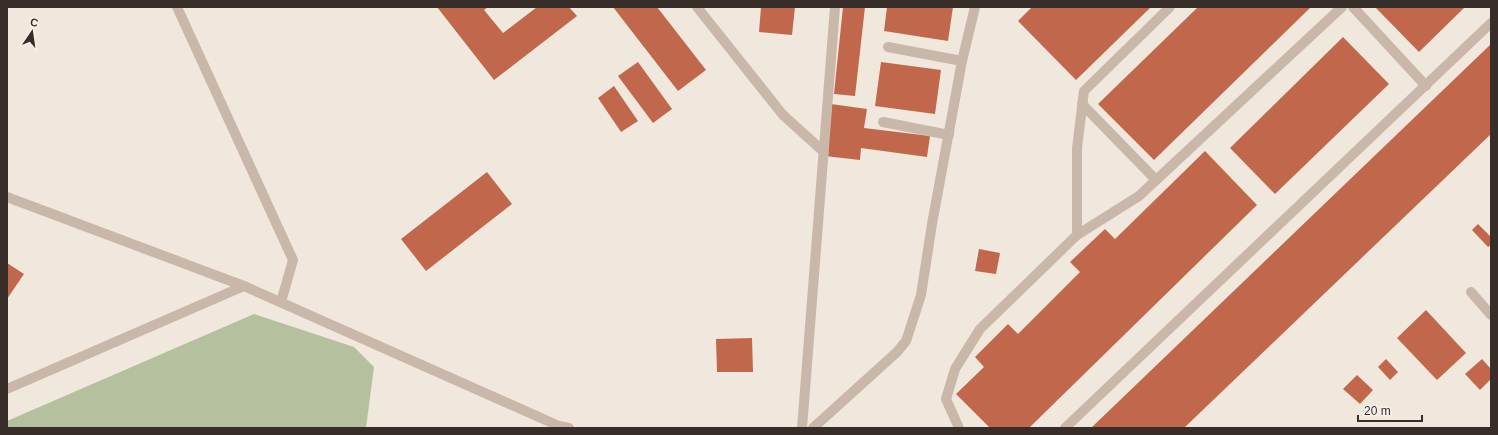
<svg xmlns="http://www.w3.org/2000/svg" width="1498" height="435" font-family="Helvetica,sans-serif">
  <rect width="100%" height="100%" fill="#f1e8dd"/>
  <polygon fill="#b5c09e" points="254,314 354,347 374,367 366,428 7,428 7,421"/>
  <g fill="#c1674c">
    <polygon points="437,7 488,7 484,10 503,33 537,7 569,7 577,16 494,80"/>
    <polygon points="613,7 657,7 706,70 678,91"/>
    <polygon points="761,7 795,7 792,35 759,32"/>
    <polygon points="843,7 865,7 855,96 834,94"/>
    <polygon points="887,7 953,7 948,41 884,31"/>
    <polygon points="1032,7 1151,7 1076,80 1018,21"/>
    <polygon points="1198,7 1311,7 1154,160 1098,104"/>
    <polygon points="1375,7 1465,7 1419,52"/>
    <polygon points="1343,37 1389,84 1275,194 1230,148"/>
    <polygon points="1491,44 1491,134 1184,428 1091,428"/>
    <polygon points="638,62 672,109 653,123 618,76"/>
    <polygon points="881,62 941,70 935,114 875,106"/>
    <polygon points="614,86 638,121 621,132 598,98"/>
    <polygon points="831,104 867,109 864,128 930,136 927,157 861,148 860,160 825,156"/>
    <polygon points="1205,151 1257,205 1029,428 990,428 956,394 984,367 975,357 1008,324 1018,334 1080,272 1070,262 1105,229 1115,239"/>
    <polygon points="487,172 512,204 426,271 401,239"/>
    <polygon points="1478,224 1491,237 1491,245 1488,247 1472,230"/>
    <polygon points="979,249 1000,253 996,274 975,271"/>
    <polygon points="7,263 24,274 7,299"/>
    <polygon points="1426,310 1466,353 1437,380 1397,338"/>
    <polygon points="752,338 753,372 717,372 716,339"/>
    <polygon points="1386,359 1398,372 1390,380 1378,367"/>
    <polygon points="1482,359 1491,369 1491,379 1480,390 1465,374"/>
    <polygon points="1357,375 1373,390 1360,404 1343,389"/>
  </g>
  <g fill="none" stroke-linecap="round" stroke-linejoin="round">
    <g stroke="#c9b8aa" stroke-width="10">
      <polyline points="177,7 293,260 281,302"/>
      <polyline points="697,7 783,115 824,152"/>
      <polyline points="1353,7 1426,86"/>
      <polyline points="888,47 962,61"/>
      <polyline points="1082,104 1156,180"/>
      <polyline points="883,122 949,135"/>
      <polyline points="7,197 244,286 559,426 569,428"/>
      <polyline points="1077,235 1139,196 1342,7"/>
      <polyline points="7,389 244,286"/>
      <polyline points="802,428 835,7"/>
      <polyline points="813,428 897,352 906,341 921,295 932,224 962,61 975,7"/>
      <polyline points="959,428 946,399 955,369 980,329 1077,235 1077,148 1084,91 1170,7"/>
      <polyline points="1065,428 1491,23"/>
    </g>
    <polyline stroke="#c9b8aa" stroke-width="10" points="1471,292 1491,315"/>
  </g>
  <rect width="1498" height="435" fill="none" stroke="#372d29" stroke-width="16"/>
  <g transform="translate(32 32) rotate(13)" stroke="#f9f2ea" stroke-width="3" paint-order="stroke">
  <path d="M0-3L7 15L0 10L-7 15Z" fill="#372d29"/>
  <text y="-6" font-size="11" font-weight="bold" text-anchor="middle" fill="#372d29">С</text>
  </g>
  <path d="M1358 415v6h64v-6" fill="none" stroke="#372d29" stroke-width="2"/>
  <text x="1364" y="415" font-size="12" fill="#372d29" stroke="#f9f2ea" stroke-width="3" paint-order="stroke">20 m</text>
</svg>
